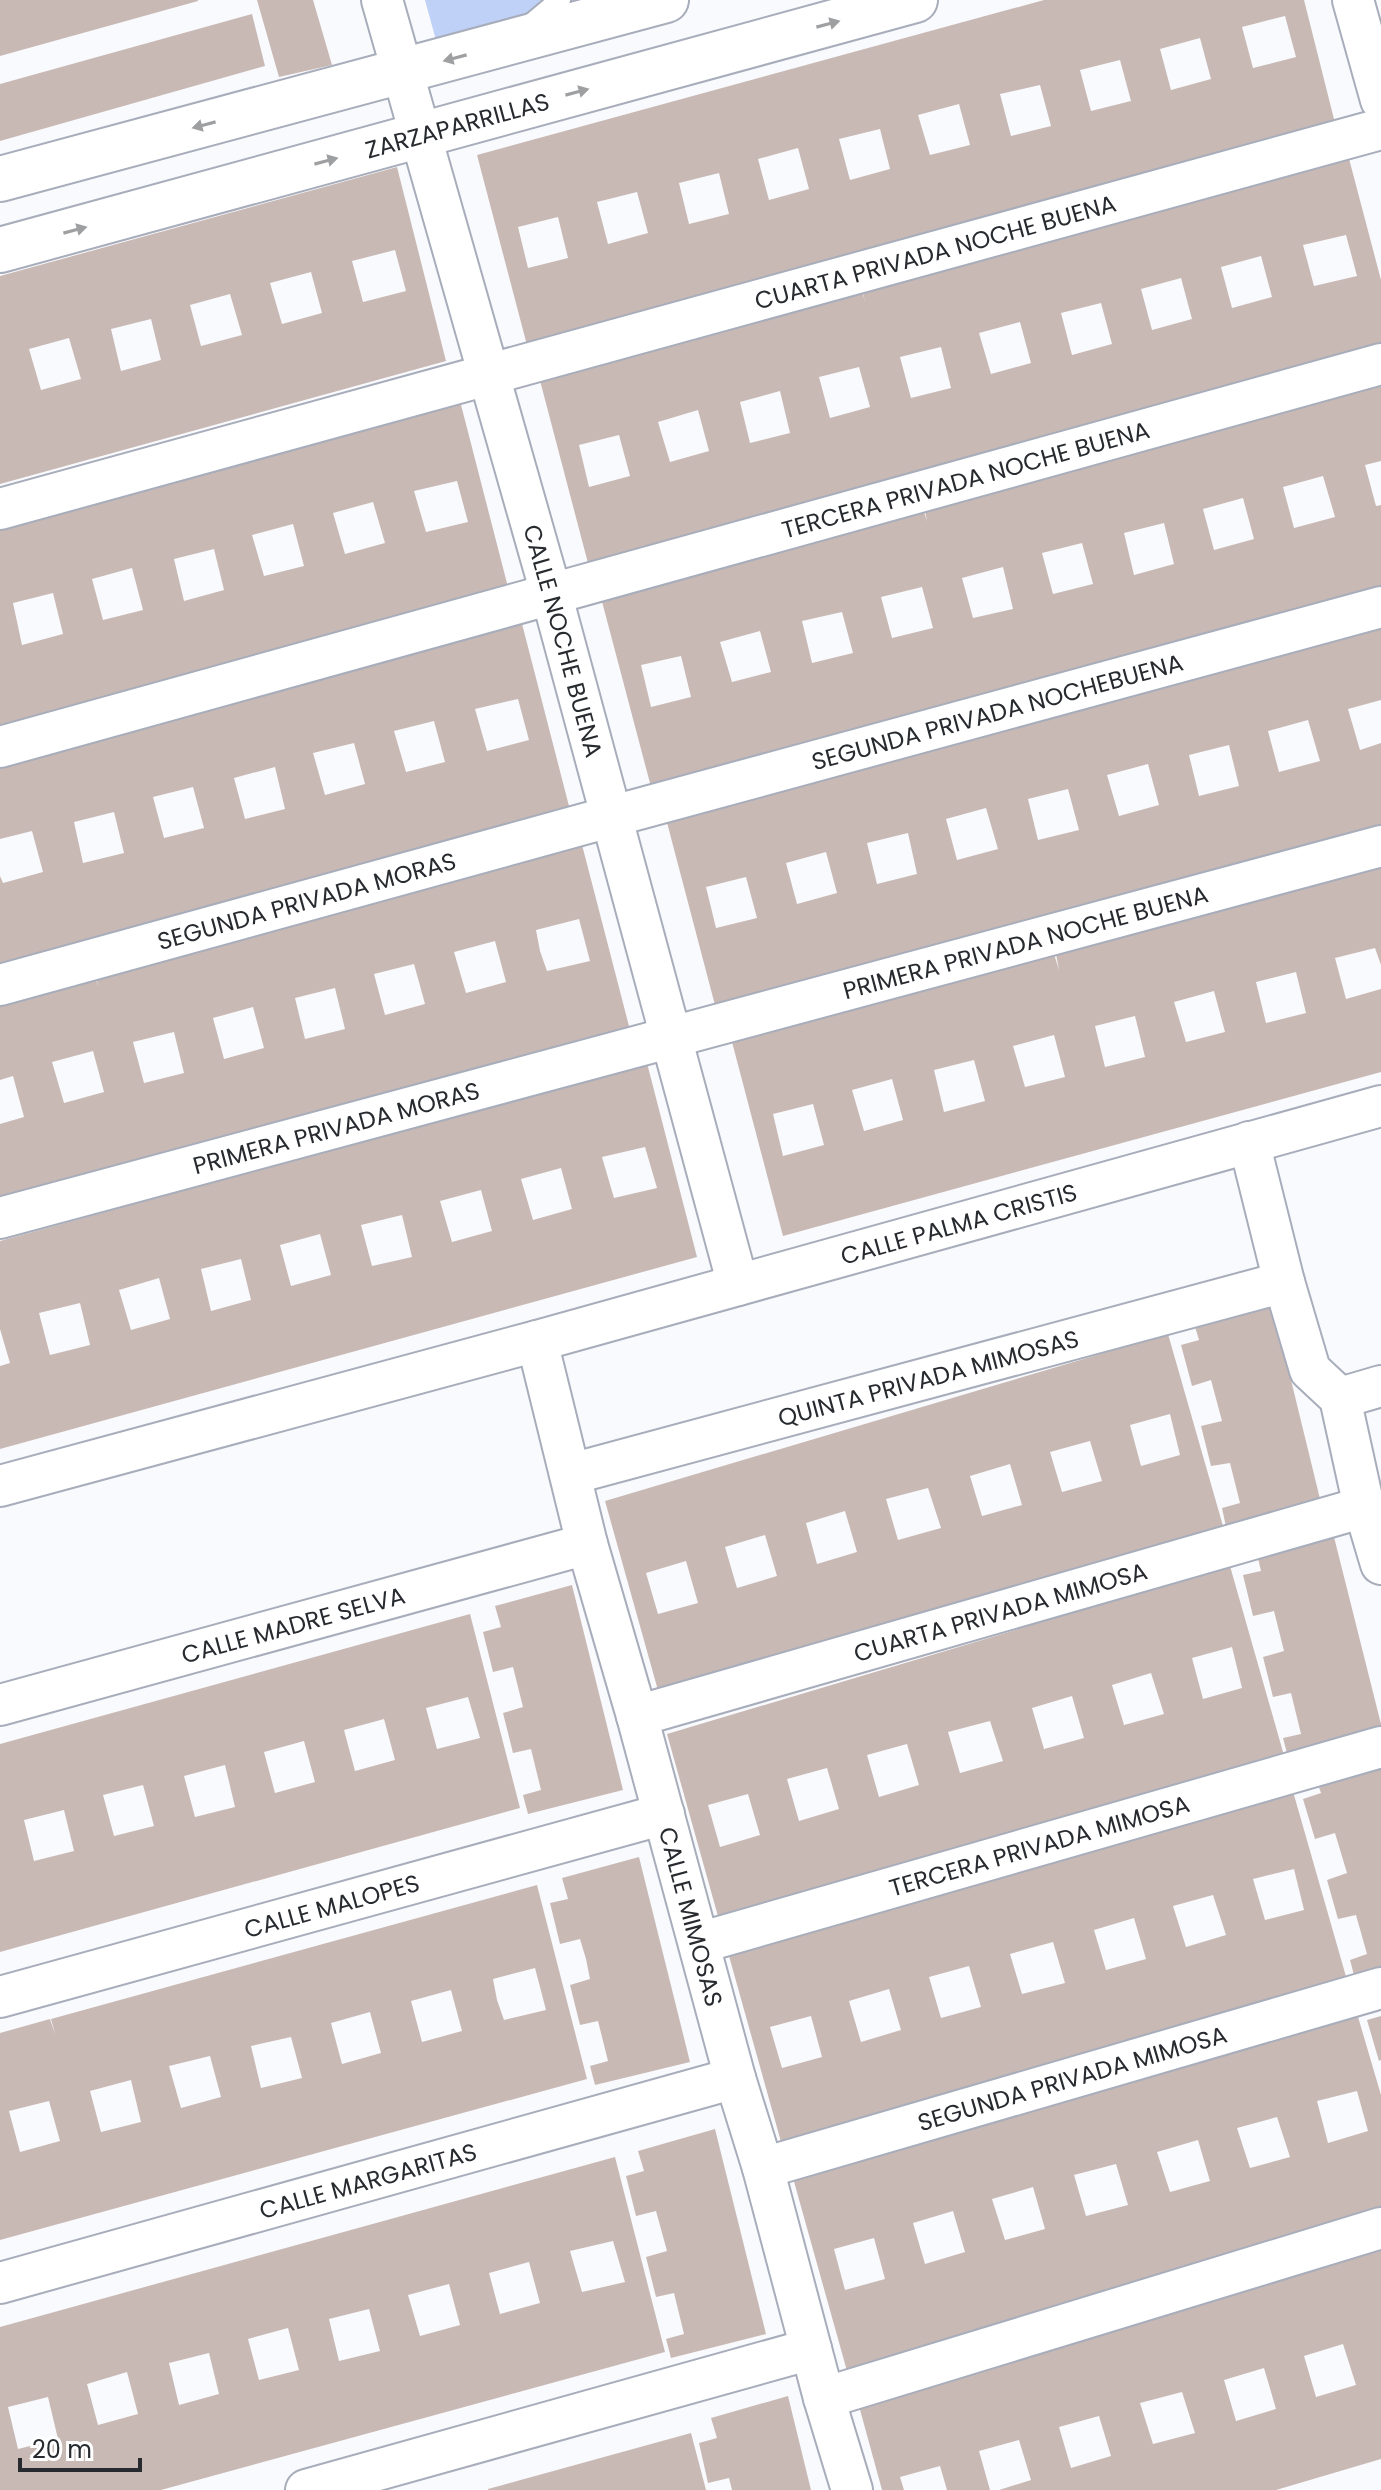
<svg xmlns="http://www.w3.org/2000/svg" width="1381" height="2490" font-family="Poppins,sans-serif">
  <rect width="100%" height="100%" fill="#f9fafd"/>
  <polygon fill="#c0d1f8" points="425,0 643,0 440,55"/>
  <g fill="#c9b9b5" fill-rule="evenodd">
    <polygon points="0,0 198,0 198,1 0,56"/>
    <polygon points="257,0 313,0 332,65 279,77"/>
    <path d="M1044 0H1304L1336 127 528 349 477 155ZM1285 16 1296 57 1253 68 1242 27ZM1200 38 1211 79 1171 90 1160 49ZM1120 60 1131 101 1091 111 1080 70ZM1040 85 1051 126 1011 136 1000 94ZM959 104 970 145 930 155 918 115ZM880 129 890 169 850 180 839 139ZM798 148 809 189 769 200 758 159ZM719 173 729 214 689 224 679 183ZM637 192 648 233 608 244 597 202ZM558 217 568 258 528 268 518 227Z"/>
    <polygon points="252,14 265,66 0,141 0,84"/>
    <path d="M1347 151 1381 280V350L589 567 538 373 860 286 865 301 861 286ZM1346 235 1357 276 1314 286 1303 245ZM1261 256 1272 297 1232 308 1221 267ZM1181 278 1192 319 1152 330 1141 289ZM1101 303 1112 344 1072 355 1061 313ZM1020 322 1031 363 991 374 979 333ZM941 347 951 388 911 398 900 357ZM859 367 870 407 830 418 819 377ZM780 391 790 433 750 443 740 402ZM698 410 709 451 670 462 658 422ZM619 435 630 476 589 487 579 445Z"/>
    <path d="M397 167 446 361 0 484V276ZM395 250 406 291 363 302 352 261ZM311 272 322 313 282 324 270 283ZM230 294 242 335 201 346 190 305ZM151 319 161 360 121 371 111 329ZM69 338 81 379 41 390 29 349Z"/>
    <path d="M1381 380V461L1365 465 1376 506 1381 505V588L651 787 600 594 922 506 927 521 924 506ZM1323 476 1335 517 1294 528 1283 487ZM1243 498 1254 539 1214 550 1203 509ZM1164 523 1174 564 1134 575 1124 533ZM1082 543 1093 584 1053 594 1042 553ZM1003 567 1013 609 973 618 962 578ZM922 587 933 628 892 638 881 597ZM842 612 853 653 812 663 802 621ZM760 631 771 672 732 682 720 642ZM681 656 691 697 651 707 641 665Z"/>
    <path d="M459 397 509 591 0 731V524ZM457 481 468 522 426 532 414 491ZM373 502 385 543 345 554 333 513ZM293 524 304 566 264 576 252 535ZM214 549 224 590 184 601 174 559ZM132 568 143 610 103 620 92 579ZM53 593 63 634 22 645 13 603Z"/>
    <path d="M520 616 570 810 0 967V876L3 883 43 872 32 831 0 839V759ZM518 699 529 740 487 751 475 709ZM434 721 445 762 406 772 394 731ZM354 743 365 784 325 795 313 753ZM275 767 285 809 245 819 234 778ZM193 787 204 828 164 838 153 797ZM114 812 124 853 83 863 74 822Z"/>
    <path d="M1381 619V700L1348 709 1360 750 1381 743V827L716 1009 665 815ZM1308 720 1320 761 1279 772 1268 731ZM1229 745 1239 786 1199 796 1189 755ZM1148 764 1159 805 1119 816 1107 775ZM1068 789 1079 830 1038 840 1028 799ZM986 808 998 849 957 860 946 819ZM908 833 917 874 877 884 867 843ZM826 852 837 893 797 904 786 863ZM746 877 757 918 716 928 706 887Z"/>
    <path d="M580 837 630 1030 0 1203V1124L24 1117 13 1076 0 1080V996L93 970 98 986 95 970ZM579 919 590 961 547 971 540 951 536 930ZM495 941 506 982 466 993 454 952ZM414 964 425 1004 385 1015 374 974ZM335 988 345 1029 305 1039 295 998ZM253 1007 264 1048 224 1059 213 1018ZM174 1032 184 1073 144 1083 133 1042ZM93 1051 104 1092 64 1103 52 1062Z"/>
    <path d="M1381 865V965L1375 948 1335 958 1346 999 1381 989V1072L783 1236 732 1042 1054 954 1059 970 1056 954ZM1296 972 1306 1013 1266 1023 1256 982ZM1214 991 1225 1032 1186 1042 1174 1002ZM1135 1016 1145 1057 1105 1067 1095 1026ZM1054 1035 1065 1077 1025 1087 1013 1046ZM974 1060 985 1101 944 1112 934 1070ZM892 1079 903 1120 864 1131 852 1090ZM813 1104 824 1145 783 1156 773 1114Z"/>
    <path d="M647 1063 697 1257 0 1449V1366L10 1363 0 1329V1241ZM645 1147 657 1188 614 1198 602 1157ZM561 1168 572 1209 533 1220 521 1179ZM481 1190 492 1231 452 1242 440 1201ZM402 1215 412 1257 372 1266 361 1225ZM320 1234 331 1275 291 1286 280 1245ZM241 1259 251 1300 211 1311 201 1269ZM159 1278 170 1319 131 1330 119 1290ZM80 1303 90 1345 50 1355 39 1313Z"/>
    <polygon points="1271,1298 1321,1503 1226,1527 1222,1508 1240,1503 1230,1463 1211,1466 1201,1426 1222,1421 1211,1380 1192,1386 1181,1345 1199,1340 1193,1320"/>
    <path d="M1168 1334 1223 1526 659 1694 605 1501ZM1170 1414 1180 1455 1141 1466 1130 1425ZM1090 1441 1102 1481 1062 1492 1050 1452ZM1010 1464 1022 1505 982 1516 970 1476ZM928 1488 941 1528 898 1540 886 1499ZM845 1511 857 1552 817 1564 806 1523ZM765 1535 777 1576 737 1588 725 1547ZM686 1561 698 1603 658 1614 646 1573Z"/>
    <polygon points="1332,1529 1381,1724 1381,1734 1288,1757 1283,1738 1301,1734 1291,1693 1273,1697 1263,1657 1284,1651 1274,1611 1253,1616 1243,1575 1261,1571 1256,1550"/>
    <path d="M1230 1566 1285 1759 721 1927 667 1734ZM1232 1647 1242 1688 1203 1699 1192 1658ZM1151 1673 1164 1714 1124 1725 1112 1685ZM1072 1696 1084 1738 1044 1749 1032 1708ZM990 1721 1003 1761 960 1773 948 1732ZM907 1744 919 1785 879 1797 867 1755ZM827 1768 839 1809 799 1821 787 1779ZM748 1794 760 1835 720 1847 708 1805Z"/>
    <polygon points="572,1585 623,1790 528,1814 523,1795 541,1790 531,1749 513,1753 503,1713 523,1707 513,1667 493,1672 483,1632 501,1627 495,1606"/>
    <path d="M470 1614 520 1808 0 1952V1744ZM468 1697 480 1738 437 1749 426 1708ZM384 1719 395 1760 355 1771 344 1730ZM304 1741 315 1782 275 1793 264 1752ZM225 1765 235 1807 195 1817 184 1776ZM143 1785 154 1826 114 1836 103 1795ZM64 1810 74 1851 34 1861 24 1820Z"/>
    <polygon points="1381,1752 1381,1971 1355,1979 1350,1960 1367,1954 1356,1915 1338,1919 1327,1880 1347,1873 1335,1833 1315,1839 1303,1799 1321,1793 1314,1773"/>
    <path d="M1292 1788 1347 1980 783 2149 729 1956ZM1294 1869 1304 1910 1265 1920 1253 1879ZM1213 1895 1226 1935 1186 1947 1173 1906ZM1134 1918 1146 1959 1106 1970 1094 1930ZM1053 1942 1065 1983 1022 1994 1010 1954ZM969 1966 981 2007 941 2018 929 1977ZM889 1989 901 2030 861 2042 849 2001ZM811 2016 822 2057 782 2068 770 2027Z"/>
    <polygon points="639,1857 690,2062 595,2085 590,2066 608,2061 598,2021 580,2025 570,1985 590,1979 586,1959 580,1939 560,1944 550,1903 568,1899 562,1878"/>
    <path d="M537 1885 587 2079 0 2240V2033L50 2019 55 2034 51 2019ZM535 1968 546 2010 504 2020 497 2000 493 1979ZM451 1990 462 2031 422 2042 411 2001ZM370 2012 381 2053 342 2064 331 2023ZM291 2037 302 2078 261 2088 251 2046ZM210 2056 221 2097 181 2108 169 2066ZM131 2080 141 2122 101 2132 90 2091ZM49 2101 60 2141 20 2152 9 2111Z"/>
    <path d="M1356 2010 1381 2095V2211L847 2371 793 2178ZM1357 2091 1368 2131 1328 2143 1317 2101ZM1277 2117 1290 2157 1250 2168 1237 2128ZM1198 2140 1210 2181 1170 2192 1157 2152ZM1116 2164 1128 2205 1086 2216 1074 2175ZM1033 2187 1045 2229 1005 2240 992 2199ZM953 2211 965 2252 925 2264 913 2223ZM874 2238 885 2279 845 2290 834 2249Z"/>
    <polygon points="1381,2016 1381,2060 1379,2061 1367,2020"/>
    <polygon points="715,2129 766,2334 671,2358 666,2339 684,2334 674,2293 656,2297 646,2257 667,2251 656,2211 636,2216 626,2176 644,2171 638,2151"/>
    <path d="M615 2157 665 2352 161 2490H0V2327ZM613 2241 625 2282 582 2292 570 2251ZM529 2262 540 2303 500 2314 489 2273ZM449 2284 460 2325 420 2336 408 2295ZM369 2309 380 2351 339 2361 329 2319ZM288 2328 299 2370 259 2380 248 2339ZM209 2353 219 2394 179 2405 169 2363ZM127 2372 138 2414 98 2425 87 2384ZM48 2397 58 2439 18 2449 8 2407Z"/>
    <path d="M1381 2250V2459L1276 2490H999L1031 2480 1019 2440 979 2451 990 2490H947L940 2466 900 2477 904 2490H882L859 2406ZM1343 2344 1356 2385 1316 2397 1304 2356ZM1264 2368 1276 2409 1236 2421 1224 2380ZM1182 2392 1195 2433 1153 2444 1140 2403ZM1099 2416 1111 2456 1071 2468 1059 2427Z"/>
    <polygon points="788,2396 811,2490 732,2490 729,2478 708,2483 699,2443 717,2438 711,2418"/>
    <polygon points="691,2433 706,2490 488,2490 488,2489"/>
  </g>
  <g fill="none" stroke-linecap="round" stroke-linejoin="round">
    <defs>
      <polyline id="service" points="529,26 560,0"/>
      <g id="minor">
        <path id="s1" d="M382 0 551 593 738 1285"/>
        <polyline points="1353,0 1381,100"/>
        <path id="s2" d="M0 509 1381 129"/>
        <path id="s3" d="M0 747 1381 364"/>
        <path id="s4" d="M0 985 613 816 1381 607"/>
        <polyline points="1249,1142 1284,1282 1310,1370 1340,1398 1364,1507 1381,1564"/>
        <path id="s5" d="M0 1218 1381 846"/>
        <path id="s6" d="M537 1341 587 1544 637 1716 735 2078 763 2168 824 2398 852 2490"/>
        <polyline points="1340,1398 1381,1386"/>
        <path id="s7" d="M571 1474 1284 1282"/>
        <path id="s8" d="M0 1486 537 1341 1381 1106"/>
        <path id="s9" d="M0 1705 587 1544"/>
        <path id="s10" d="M637 1716 1364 1507"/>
        <path id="s11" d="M699 1943 1381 1747"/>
        <path id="s12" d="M0 1997 664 1814"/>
        <path id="s13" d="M763 2168 1381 1988"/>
        <path id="s14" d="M0 2283 735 2078"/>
        <polyline points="824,2398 1381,2228"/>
        <polyline points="306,2490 811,2349"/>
      </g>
      <g id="tertiary">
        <polyline points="0,179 666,0"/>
        <path id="s15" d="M0 250 915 0"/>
      </g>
    </defs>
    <use href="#service" stroke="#a7adba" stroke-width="24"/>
    <use href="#minor" stroke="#a7adba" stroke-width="44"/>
    <use href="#tertiary" stroke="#a7adba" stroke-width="48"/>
    <use href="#service" stroke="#fff" stroke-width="20"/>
    <use href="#minor" stroke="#fff" stroke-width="40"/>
    <use href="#tertiary" stroke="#fff" stroke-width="44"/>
  </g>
  <defs><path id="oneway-solid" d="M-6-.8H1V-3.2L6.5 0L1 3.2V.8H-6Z" transform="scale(2)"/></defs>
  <g fill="#9e9fa1">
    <use href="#oneway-solid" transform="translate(828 24) rotate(-15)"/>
    <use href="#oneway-solid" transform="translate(455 58) rotate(165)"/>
    <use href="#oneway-solid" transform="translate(577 92) rotate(-15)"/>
    <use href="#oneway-solid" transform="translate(204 125) rotate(165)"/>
    <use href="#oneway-solid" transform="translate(326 161) rotate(-15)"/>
    <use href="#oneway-solid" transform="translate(75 230) rotate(-15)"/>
  </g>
  <g text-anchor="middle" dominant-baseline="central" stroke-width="6" stroke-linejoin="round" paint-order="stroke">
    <g font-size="24" fill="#272a2f" stroke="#fff">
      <text stroke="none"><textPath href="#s15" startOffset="474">ZARZAPARRILLAS</textPath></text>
      <text stroke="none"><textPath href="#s2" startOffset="970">CUARTA PRIVADA NOCHE BUENA</textPath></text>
      <text stroke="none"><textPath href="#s3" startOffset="1002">TERCERA PRIVADA NOCHE BUENA</textPath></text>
      <text stroke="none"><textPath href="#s1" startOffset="666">CALLE NOCHE BUENA</textPath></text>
      <text stroke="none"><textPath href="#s4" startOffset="1034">SEGUNDA PRIVADA NOCHEBUENA</textPath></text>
      <text stroke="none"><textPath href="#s4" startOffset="318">SEGUNDA PRIVADA MORAS</textPath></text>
      <text stroke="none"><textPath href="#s5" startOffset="1062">PRIMERA PRIVADA NOCHE BUENA</textPath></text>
      <text stroke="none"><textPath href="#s5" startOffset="348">PRIMERA PRIVADA MORAS</textPath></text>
      <text stroke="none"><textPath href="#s8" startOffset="994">CALLE PALMA CRISTIS</textPath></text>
      <text stroke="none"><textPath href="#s7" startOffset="370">QUINTA PRIVADA MIMOSAS</textPath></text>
      <text stroke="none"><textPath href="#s10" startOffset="378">CUARTA PRIVADA MIMOSA</textPath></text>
      <text stroke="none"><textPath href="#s9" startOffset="304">CALLE MADRE SELVA</textPath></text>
      <text stroke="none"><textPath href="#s11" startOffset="354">TERCERA PRIVADA MIMOSA</textPath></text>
      <text stroke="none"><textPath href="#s12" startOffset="344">CALLE MALOPES</textPath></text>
      <text stroke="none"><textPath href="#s6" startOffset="596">CALLE MIMOSAS</textPath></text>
      <text stroke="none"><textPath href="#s13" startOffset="322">SEGUNDA PRIVADA MIMOSA</textPath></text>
      <text stroke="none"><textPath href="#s14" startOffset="382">CALLE MARGARITAS</textPath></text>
    </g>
  </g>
  <path d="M20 2458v12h120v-12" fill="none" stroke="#272a2f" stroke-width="4"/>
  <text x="32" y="2458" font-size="24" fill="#272a2f" stroke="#ffffff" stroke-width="6" paint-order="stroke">20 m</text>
</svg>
